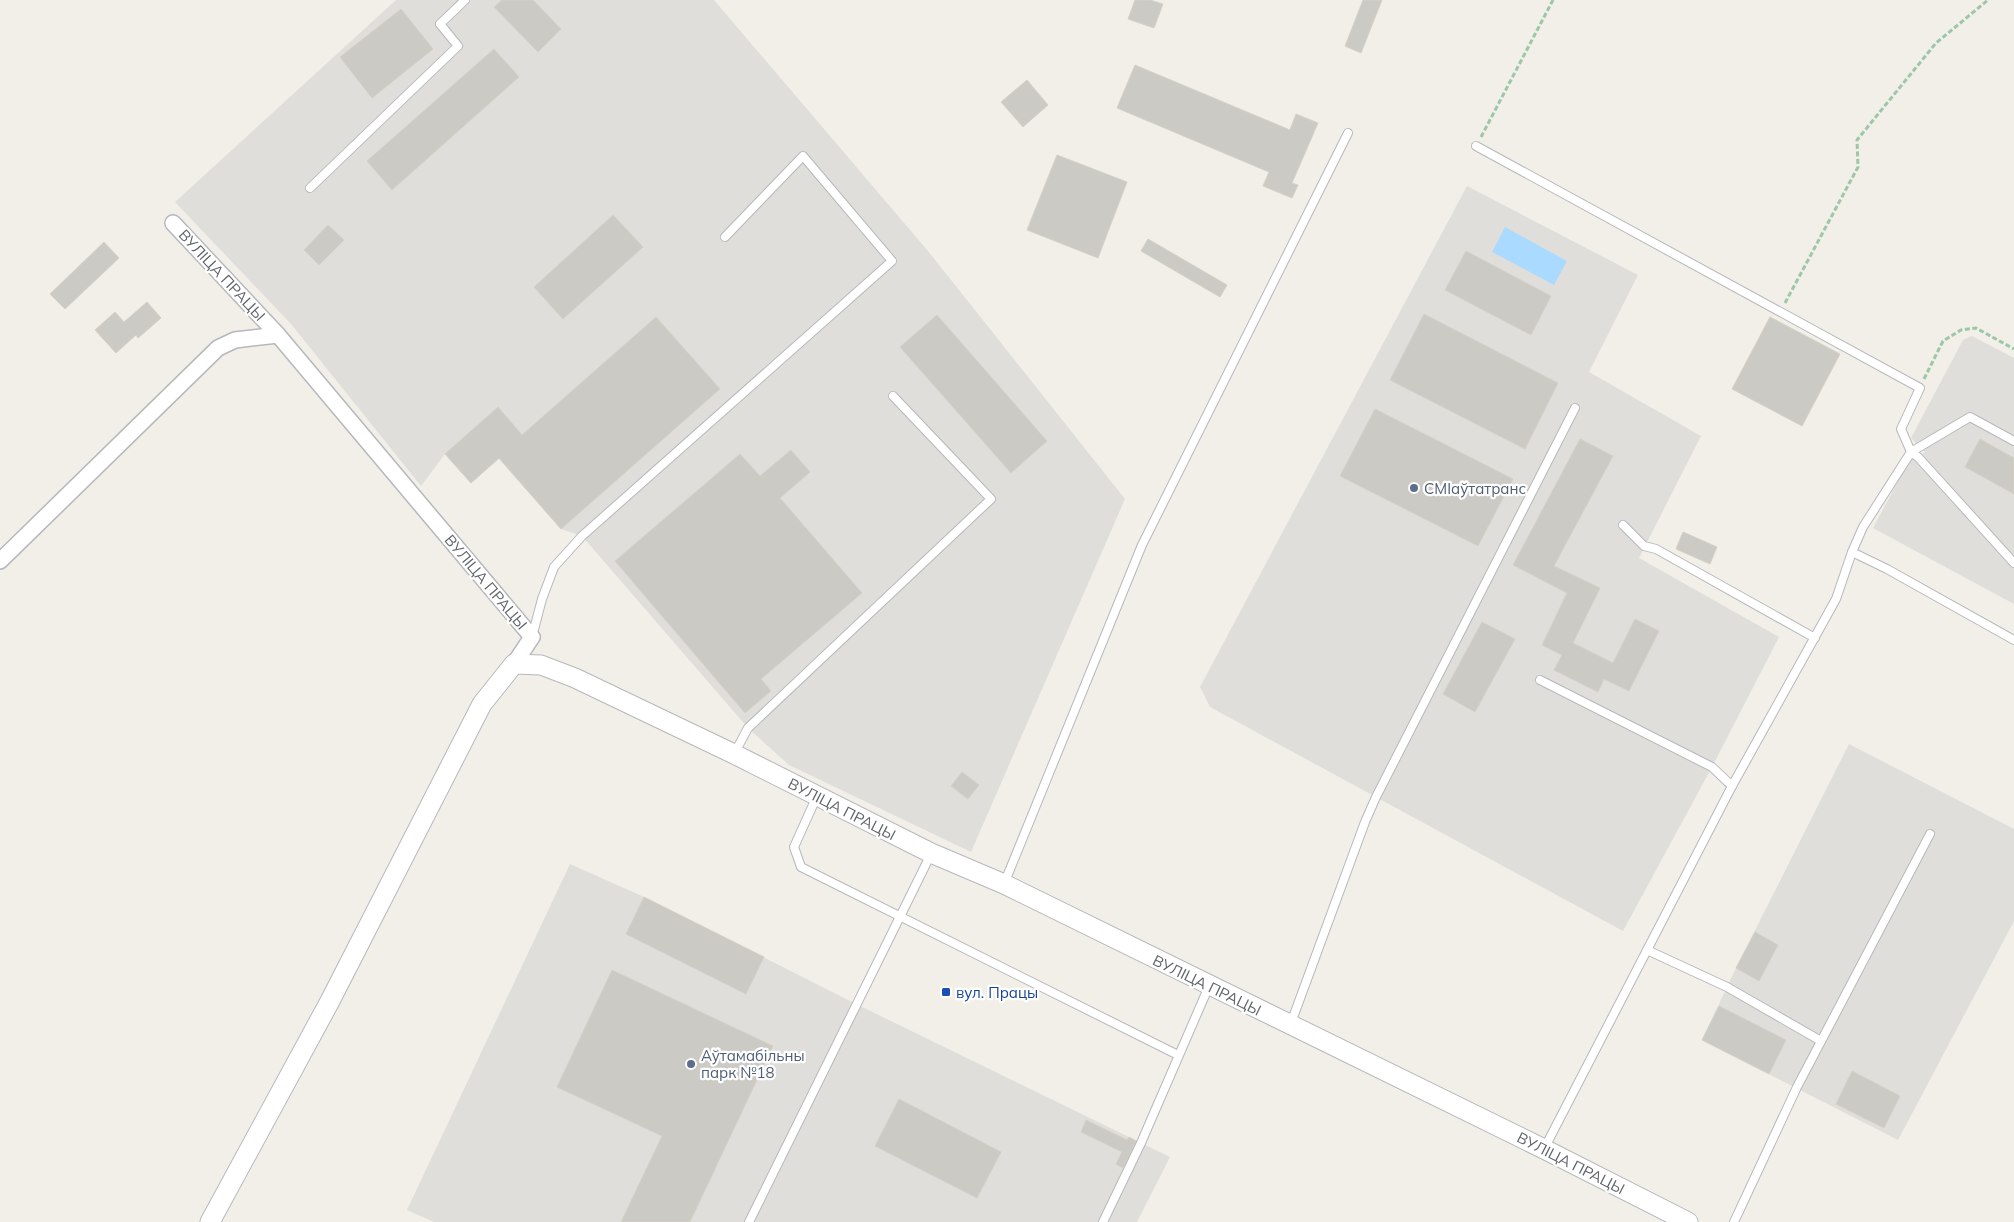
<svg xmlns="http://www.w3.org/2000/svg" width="2014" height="1222" font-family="Mulish,sans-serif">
  <rect width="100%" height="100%" fill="#f1efe8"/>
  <g fill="#e0deda">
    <polygon points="396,0 714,0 928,251 1125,499 971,852 789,765 748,728 582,536 561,529 499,459 471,483 445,454 421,486 291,324 175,202"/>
    <polygon points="1467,186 1638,275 1589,372 1701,436 1639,558 1779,637 1712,767 1623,931 1210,707 1200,687"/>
    <polygon points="1972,336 2014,358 2014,604 1873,528 1910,459 1918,457 1925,452 1911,438 1963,340"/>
    <polygon points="1849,744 2014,829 2014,921 1898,1140 1702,1040 1736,968"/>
    <polygon points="570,864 644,897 856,1004 1170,1157 1137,1222 434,1222 407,1210"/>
  </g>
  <polygon fill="#aadaff" points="1505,227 1567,261 1554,285 1492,252"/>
  <g fill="#cccac5" stroke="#d6d1c6">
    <polygon points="502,0 533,0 561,29 538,52 494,7"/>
    <polygon points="1135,0 1150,0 1163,4 1154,28 1128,19"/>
    <polygon points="1363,0 1382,0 1361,53 1345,46"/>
    <polygon points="401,9 433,49 372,98 340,57"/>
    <polygon points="494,49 519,77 392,190 367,161"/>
    <polygon points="1135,65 1290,130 1296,114 1318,123 1292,183 1298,185 1292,198 1263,186 1269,172 1117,108"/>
    <polygon points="1027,80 1048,105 1023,127 1001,102"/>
    <polygon points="1057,155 1127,182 1098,258 1027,230"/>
    <polygon points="613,215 643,247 563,319 534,287"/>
    <polygon points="328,225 344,240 319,265 304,250"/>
    <polygon points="1148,239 1227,285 1220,297 1141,251"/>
    <polygon points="104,242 119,258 65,309 50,294"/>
    <polygon points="1466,251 1551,296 1531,335 1445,290"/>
    <polygon points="147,302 161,318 138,338 136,335 116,353 95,330 115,312 124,322"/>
    <polygon points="1424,314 1558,383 1525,449 1390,380"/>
    <polygon points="937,315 1047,441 1011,473 900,347"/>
    <polygon points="656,317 720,389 561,529 499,458 471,483 445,454 498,407 522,435"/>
    <polygon points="1770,317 1840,354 1802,426 1732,389"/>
    <polygon points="1375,409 1513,479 1478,546 1340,476"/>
    <polygon points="1580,439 1613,456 1554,566 1600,588 1573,643 1613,663 1635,619 1659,631 1629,691 1604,679 1598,692 1554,670 1562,655 1542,645 1567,593 1513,565"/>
    <polygon points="1980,439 2014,458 2014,494 1965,467"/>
    <polygon points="791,450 810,472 780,498 862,593 761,679 771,691 745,713 615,561 740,454 760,476"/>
    <polygon points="1683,532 1717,547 1710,564 1676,549"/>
    <polygon points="1482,622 1515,639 1475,712 1443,694"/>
    <polygon points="962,772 979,785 968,799 951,786"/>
    <polygon points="644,897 764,957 746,994 626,934"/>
    <polygon points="1755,932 1778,945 1759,981 1736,968"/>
    <polygon points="612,970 773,1046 690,1222 621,1222 662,1136 557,1087"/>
    <polygon points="1719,1006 1786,1040 1769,1074 1702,1040"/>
    <polygon points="1852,1071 1900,1096 1884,1128 1836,1104"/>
    <polygon points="899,1099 1001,1152 977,1198 875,1146"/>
    <polygon points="1086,1120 1127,1140 1129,1137 1136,1141 1123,1168 1116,1164 1122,1152 1081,1132"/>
  </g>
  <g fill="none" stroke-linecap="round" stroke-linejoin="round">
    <defs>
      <g id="service">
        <polyline points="1476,146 1920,388 1901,429 1911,452 1918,457 2014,563"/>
        <polyline points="310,188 458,46 440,24 465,0"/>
        <polyline points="1623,525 1644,546 1656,549 1815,638"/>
        <polyline points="1852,552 1863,527 1911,452 1970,417 2014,441"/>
        <polyline points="532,637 542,599 554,567 582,536 892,261 803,156 725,237"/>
        <polyline points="1540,680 1712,767 1732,786"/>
        <polyline points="734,754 748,728 991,499 893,396"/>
        <polyline points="817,796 794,847 801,867 1178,1055"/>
        <polyline points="1004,884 1142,545 1348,133"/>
        <polyline points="1647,950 1727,987 1821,1041"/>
        <polyline points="1291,1023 1365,822 1376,797 1575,408"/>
        <polyline points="1544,1149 1732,786 1836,599 1852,552 1887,569 2014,640"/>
        <polyline points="749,1222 931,854"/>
        <polyline points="1103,1222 1141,1143 1209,986"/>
        <polyline points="1734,1222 1797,1087 1930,834"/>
      </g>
      <g id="minor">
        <polyline points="173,223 278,335 532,637 514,664"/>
        <polyline points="0,561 218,348 235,340 278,335"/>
      </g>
      <polyline id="tertiary" points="210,1222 330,1001 482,704 514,664 541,665 575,678 734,754 931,853 1004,884 1544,1149 1688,1222"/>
    </defs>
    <use href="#service" stroke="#b5b8bc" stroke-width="10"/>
    <use href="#minor" stroke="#b5b8bc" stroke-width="18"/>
    <use href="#tertiary" stroke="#b5b8bc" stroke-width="21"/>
    <g stroke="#9cc7a9" stroke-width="3" stroke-dasharray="5 2.5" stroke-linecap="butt">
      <polyline points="1481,137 1553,0"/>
      <polyline points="1785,303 1858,167 1857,140 1936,43 1988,0"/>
      <polyline points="1924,379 1943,341 1961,330 1976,328 2014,349"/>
    </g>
    <use href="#service" stroke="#fff" stroke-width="8"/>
    <use href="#minor" stroke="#fff" stroke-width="15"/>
    <use href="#tertiary" stroke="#fff" stroke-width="19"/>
  </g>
  <g fill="#5c6f8a" stroke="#fff" stroke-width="2">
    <circle cx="1414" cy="488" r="5"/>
    <circle cx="691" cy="1064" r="5"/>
  </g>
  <rect fill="#1a4fb4" stroke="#fff" stroke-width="2" x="941" y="987" width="10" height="10" rx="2.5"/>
  <g text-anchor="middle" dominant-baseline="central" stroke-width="4.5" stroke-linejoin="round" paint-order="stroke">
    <g font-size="15" fill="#5f6368" stroke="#fff">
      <text transform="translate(222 275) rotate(47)">ВУЛІЦА ПРАЦЫ</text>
      <text transform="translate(486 582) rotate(50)">ВУЛІЦА ПРАЦЫ</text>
      <text transform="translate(842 809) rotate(27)">ВУЛІЦА ПРАЦЫ</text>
      <text transform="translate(1207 985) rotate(26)">ВУЛІЦА ПРАЦЫ</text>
      <text transform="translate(1571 1163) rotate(27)">ВУЛІЦА ПРАЦЫ</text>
    </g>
    <g font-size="15" fill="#4e5e75" stroke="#fff" text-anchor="start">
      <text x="1424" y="488">СМІаўтатранс</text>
      <text x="701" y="1055">Аўтамабільны<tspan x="701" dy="17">парк №18</tspan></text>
    </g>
    <g font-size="15" fill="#164399" stroke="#fff" text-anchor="start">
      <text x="956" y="992">вул. Працы</text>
    </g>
  </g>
</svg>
